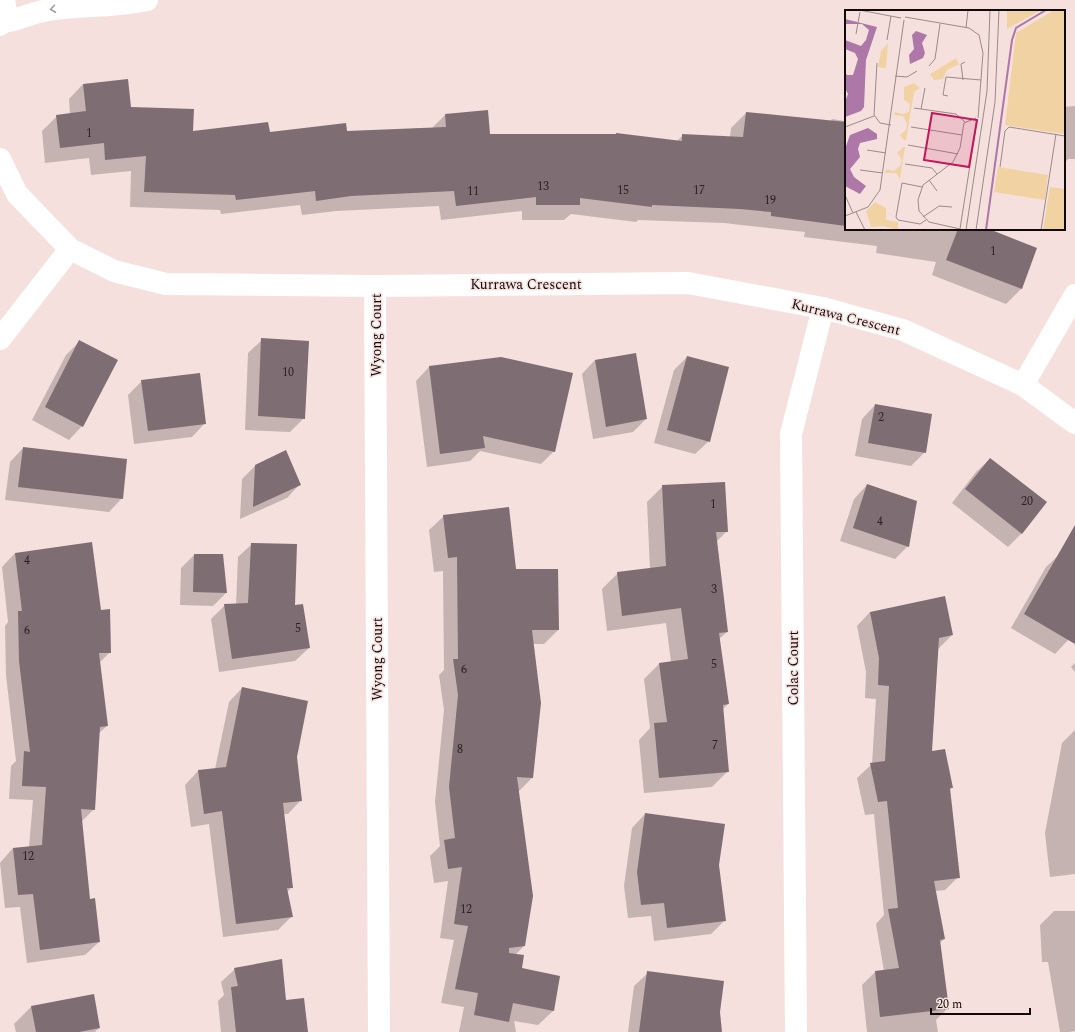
<svg xmlns="http://www.w3.org/2000/svg" width="1075" height="1032" font-family="Spectral,serif">
  <rect width="100%" height="100%" fill="#f5e0de"/>
  <g fill="#0003">
    <polygon points="83,84 130,108 192,132 346,132 432,128 445,115 490,135 677,141 683,135 730,137 731,128 746,113 830,122 832,119 844,121 846,118 846,229 986,229 1036,248 1021,289 1006,304 932,275 936,262 876,253 877,246 804,237 805,232 724,223 638,220 636,222 571,214 564,220 522,220 522,211 441,220 439,206 336,211 302,215 300,205 221,214 220,210 130,207 131,171 91,175 89,158 45,163 42,131 57,116 70,114 69,99"/>
    <polygon points="1075,106 1075,159 1068,159 1064,163 1064,107"/>
    <polygon points="262,340 304,418 290,432 245,430 248,353"/>
    <polygon points="80,341 82,426 69,440 32,420 66,355"/>
    <polygon points="635,354 646,419 633,432 593,439 582,374 595,360"/>
    <polygon points="687,357 709,441 695,454 654,443 674,370"/>
    <polygon points="501,358 554,451 541,464 480,451 470,461 427,467 416,381 429,367"/>
    <polygon points="142,381 205,423 192,437 134,444 128,395"/>
    <polygon points="875,405 925,452 911,466 855,456 862,419"/>
    <polygon points="23,448 122,498 109,512 5,500 10,462"/>
    <polygon points="990,459 1022,533 1008,547 952,503 976,472"/>
    <polygon points="256,465 300,484 287,498 240,519 242,479"/>
    <polygon points="867,485 908,546 895,559 840,541 854,499"/>
    <polygon points="663,486 726,532 716,542 727,632 719,639 728,704 723,709 728,771 712,787 644,793 639,740 650,728 644,679 659,664 671,662 666,623 607,631 602,589 618,573 650,569 647,502"/>
    <polygon points="444,516 515,570 558,630 544,644 533,644 532,778 518,792 524,946 515,955 521,969 559,977 553,1011 538,1025 514,1021 516,1032 459,1032 464,1007 441,1003 454,940 440,938 448,881 434,883 430,856 440,846 435,802 444,710 439,675 444,670 443,571 434,572 429,530"/>
    <polygon points="252,544 294,606 309,648 295,661 219,672 211,619 225,605 236,605 238,557"/>
    <polygon points="15,553 100,611 110,652 99,663 107,726 98,734 94,809 81,822 89,900 99,942 85,955 27,963 20,907 5,908 0,863 13,848 29,847 33,800 9,799 11,766 16,761 6,675 5,626 8,622 2,567"/>
    <polygon points="1060,554 1075,563 1075,628 1068,640 1055,654 1011,628 1046,567"/>
    <polygon points="194,555 226,593 213,606 180,605 181,568"/>
    <polygon points="870,612 952,635 938,649 931,753 952,788 949,790 958,877 945,890 935,891 944,939 940,943 948,1008 936,1020 938,1032 867,1032 862,985 875,972 884,971 876,924 884,915 874,814 865,815 857,778 872,764 876,699 865,698 866,672 857,626"/>
    <polygon points="1075,663 1075,672 1071,667"/>
    <polygon points="242,688 296,757 301,800 288,814 283,814 292,887 287,892 291,917 278,930 223,937 209,824 191,827 185,785 198,771 215,769 229,702"/>
    <polygon points="1075,730 1075,874 1050,877 1045,833 1062,743"/>
    <polygon points="645,814 718,865 725,920 711,934 654,941 651,916 628,918 624,886 632,828"/>
    <polygon points="1054,911 1075,911 1075,1031 1069,1032 1060,1032 1048,962 1042,962 1040,925"/>
    <polygon points="235,969 285,1001 307,1032 221,1032 218,1001 224,995 221,982"/>
    <polygon points="648,973 719,1012 721,1032 628,1032 634,986"/>
    <polygon points="31,1007 99,1028 95,1032 16,1032 14,1024"/>
  </g>
  <g fill="#7e6d72">
    <polygon points="128,79 131,107 194,109 193,131 268,122 270,132 346,123 347,131 446,127 445,114 488,110 490,134 616,134 616,133 682,141 682,134 743,137 746,112 846,122 846,226 771,216 771,212 740,209 652,205 652,207 580,198 580,205 536,205 536,197 456,206 454,191 351,196 316,201 315,191 236,200 235,195 144,192 146,156 105,160 104,143 60,148 56,115 86,111 83,84"/>
    <polygon points="958,229 989,229 1037,248 1022,289 946,260"/>
    <polygon points="261,338 309,341 305,419 258,416"/>
    <polygon points="79,340 118,360 83,427 45,407"/>
    <polygon points="636,353 647,419 606,427 595,360"/>
    <polygon points="687,356 729,367 710,442 667,430"/>
    <polygon points="501,357 573,373 555,452 483,436 485,448 440,454 429,366"/>
    <polygon points="200,373 206,424 148,431 141,380"/>
    <polygon points="875,404 932,414 926,453 868,443"/>
    <polygon points="23,447 127,459 123,499 18,487"/>
    <polygon points="286,450 301,485 253,507 255,465"/>
    <polygon points="990,458 1047,502 1022,534 965,489"/>
    <polygon points="725,482 728,532 716,532 728,632 719,633 729,704 723,705 729,772 659,778 654,723 667,722 659,663 688,659 681,608 622,616 617,572 666,566 662,485"/>
    <polygon points="867,484 917,501 909,547 853,528"/>
    <polygon points="509,507 516,569 558,569 559,630 532,630 541,703 533,778 517,777 533,896 525,946 509,948 509,953 524,955 522,968 560,976 554,1011 513,1003 509,1022 474,1015 478,993 455,989 468,926 454,924 462,867 448,869 444,840 455,838 449,787 458,695 453,659 458,659 457,557 448,558 443,515"/>
    <polygon points="1075,525 1075,644 1024,614"/>
    <polygon points="92,542 101,610 110,609 111,653 99,653 108,726 100,727 95,810 81,809 90,899 95,898 100,942 40,950 33,894 18,895 13,848 42,845 46,787 22,786 24,751 30,752 19,661 18,611 22,611 15,553"/>
    <polygon points="251,543 297,544 295,605 303,604 310,648 232,659 224,604 248,603"/>
    <polygon points="194,554 223,554 227,593 193,592"/>
    <polygon points="945,596 953,635 939,638 932,751 945,749 953,788 950,788 960,878 934,881 945,939 940,940 949,1009 880,1017 875,971 899,968 888,909 898,908 887,801 878,802 870,763 885,761 889,686 878,685 879,658 870,612"/>
    <polygon points="242,687 308,701 297,757 302,801 283,803 293,888 287,888 293,917 236,924 222,811 204,814 198,770 226,767"/>
    <polygon points="645,813 725,824 719,865 726,921 667,928 664,903 641,905 637,872"/>
    <polygon points="282,959 286,1000 304,998 308,1032 236,1032 231,987 238,986 234,968"/>
    <polygon points="647,971 724,981 720,1012 722,1032 639,1032"/>
    <polygon points="94,994 100,1028 79,1032 36,1032 31,1006"/>
  </g>
  <g fill="none" stroke-linecap="round" stroke-linejoin="round">
    <g stroke="#fff" stroke-width="22">
      <polyline points="0,159 17,194 70,249 114,271 166,284 375,286 688,283 823,308 903,330 1023,385 1075,423"/>
      <polyline points="375,286 379,1032"/>
      <polyline points="0,339 70,249"/>
      <polyline points="1023,385 1075,295"/>
      <polyline points="796,1032 791,434 823,308"/>
    </g>
    <g stroke="#fff" stroke-width="22">
      <path d="M3 22C20 20 32 12 48 10 81 5 115 7 147 0"/>
      <path d="M0 25C7 19 6 8 4 0"/>
    </g>
  </g>
  <defs><path id="oneway-chevron" d="M-2-3.5L2.5 0L-2 3.5" fill="none" stroke-width="1.6" stroke-linecap="round" stroke-linejoin="round"/></defs>
  <use stroke="#a09d9d" href="#oneway-chevron" transform="translate(53 9) rotate(173)"/>
  <g text-anchor="middle" dominant-baseline="central" stroke-width="3" stroke-linejoin="round" paint-order="stroke">
    <g font-size="12" fill="#2c2324">
      <text x="89" y="133">1</text>
      <text x="543" y="186">13</text>
      <text x="623" y="190">15</text>
      <text x="699" y="190">17</text>
      <text x="473" y="191">11</text>
      <text x="770" y="200">19</text>
      <text x="993" y="251">1</text>
      <text x="288" y="372">10</text>
      <text x="881" y="417">2</text>
      <text x="1027" y="501">20</text>
      <text x="713" y="504">1</text>
      <text x="880" y="521">4</text>
      <text x="27" y="560">4</text>
      <text x="714" y="589">3</text>
      <text x="298" y="628">5</text>
      <text x="27" y="630">6</text>
      <text x="714" y="664">5</text>
      <text x="464" y="669">6</text>
      <text x="715" y="745">7</text>
      <text x="460" y="749">8</text>
      <text x="28" y="856">12</text>
      <text x="466" y="909">12</text>
    </g>
    <g font-size="14" fill="#110a0a" stroke="#f5e0de">
      <text x="526" y="284">Kurrawa Crescent</text>
      <text transform="translate(846 317) rotate(14)">Kurrawa Crescent</text>
      <text transform="translate(376 335) rotate(-90)">Wyong Court</text>
      <text transform="translate(377 659) rotate(-90)">Wyong Court</text>
      <text transform="translate(793 668) rotate(-90)">Colac Court</text>
    </g>
  </g>
  <g transform="translate(845 10)">
    <rect width="220" height="220" fill="#f5e0de"/>
    <path d="M162 0H196L162 19ZM209 0H220V124L160 115 171 23ZM43 33 41 58 33 57 36 41ZM111 48 114 54 102 60 98 69 89 70 85 64ZM69 73 75 78 69 82 61 130H59L55 125 61 120 62 113 58 106 49 105 50 102 58 104 64 102 65 94 59 90V77ZM58 137H60L55 169 51 163H40L41 159 49 161 55 156 57 150 52 143ZM153 157 203 165 200 190 149 182ZM205 177 220 179V220H198ZM30 192 41 198V210L53 212V220L39 216 26 217 21 201Z" fill="#f1d2a2"/>
    <path d="M0 9 32 17 21 50 19 97 16 101 0 107V92L3 84 0 78V62L2 65H8L13 49 10 43 0 39V30L16 36 21 30 24 20 17 14H0ZM71 21 82 25 77 33 80 43 78 48 65 54 64 45 69 39 67 25ZM23 118 32 124V129L15 133 13 139 15 147 5 159 9 167 21 176 15 184 0 176V139L5 125Z" fill="#ad77a7"/>
    <path fill="none" stroke="#ad77a7" stroke-width="2" d="M141 220 167 30 171 18 201 0"/>
    <path fill="none" stroke="#9a8a89" stroke-width="1" d="M14 0 56 8M60 7 124 18 134 25 138 43 133 108M121 18 123 0M11 24 15 2M42 30 46 6M32 53 29 105 35 113 46 115M84 56 90 49 95 14M50 66 62 67 72 61M118 70 116 54 120 52M103 86 98 85 101 67 136 70M69 98 111 104 120 112M76 99 80 78M0 117 29 106M66 117 117 125M63 135 113 144M22 140 41 143M60 154 87 158 92 164M155 157 160 121 164 117 220 126M15 160 38 163M84 170 92 181M77 177 57 173 51 207 53 210 75 214 81 210M0 185 8 203M11 202 20 220M0 206 23 197 35 180 59 10M78 207 94 196 107 197M115 219 84 212 74 201 73 190 78 175 108 152 115 138 119 113 131 108M115 219 132 110M24 220H44M121 220 142 81 145 0M131 220 150 92 154 0M196 220 211 124"/>
    <path fill="#c2185b" fill-opacity="0.15" stroke="#c2185b" stroke-width="2" d="M87 103 132 110 124 157 79 150Z"/>
    <rect width="220" height="220" fill="none" stroke="#110a0a" stroke-width="2"/>
  </g>
  <path d="M931 1008v6h99v-6" fill="none" stroke="#110a0a" stroke-width="2"/>
  <text x="937" y="1008" font-size="12" fill="#110a0a" stroke="#f5e0de" stroke-width="3" paint-order="stroke">20 m</text>
</svg>
